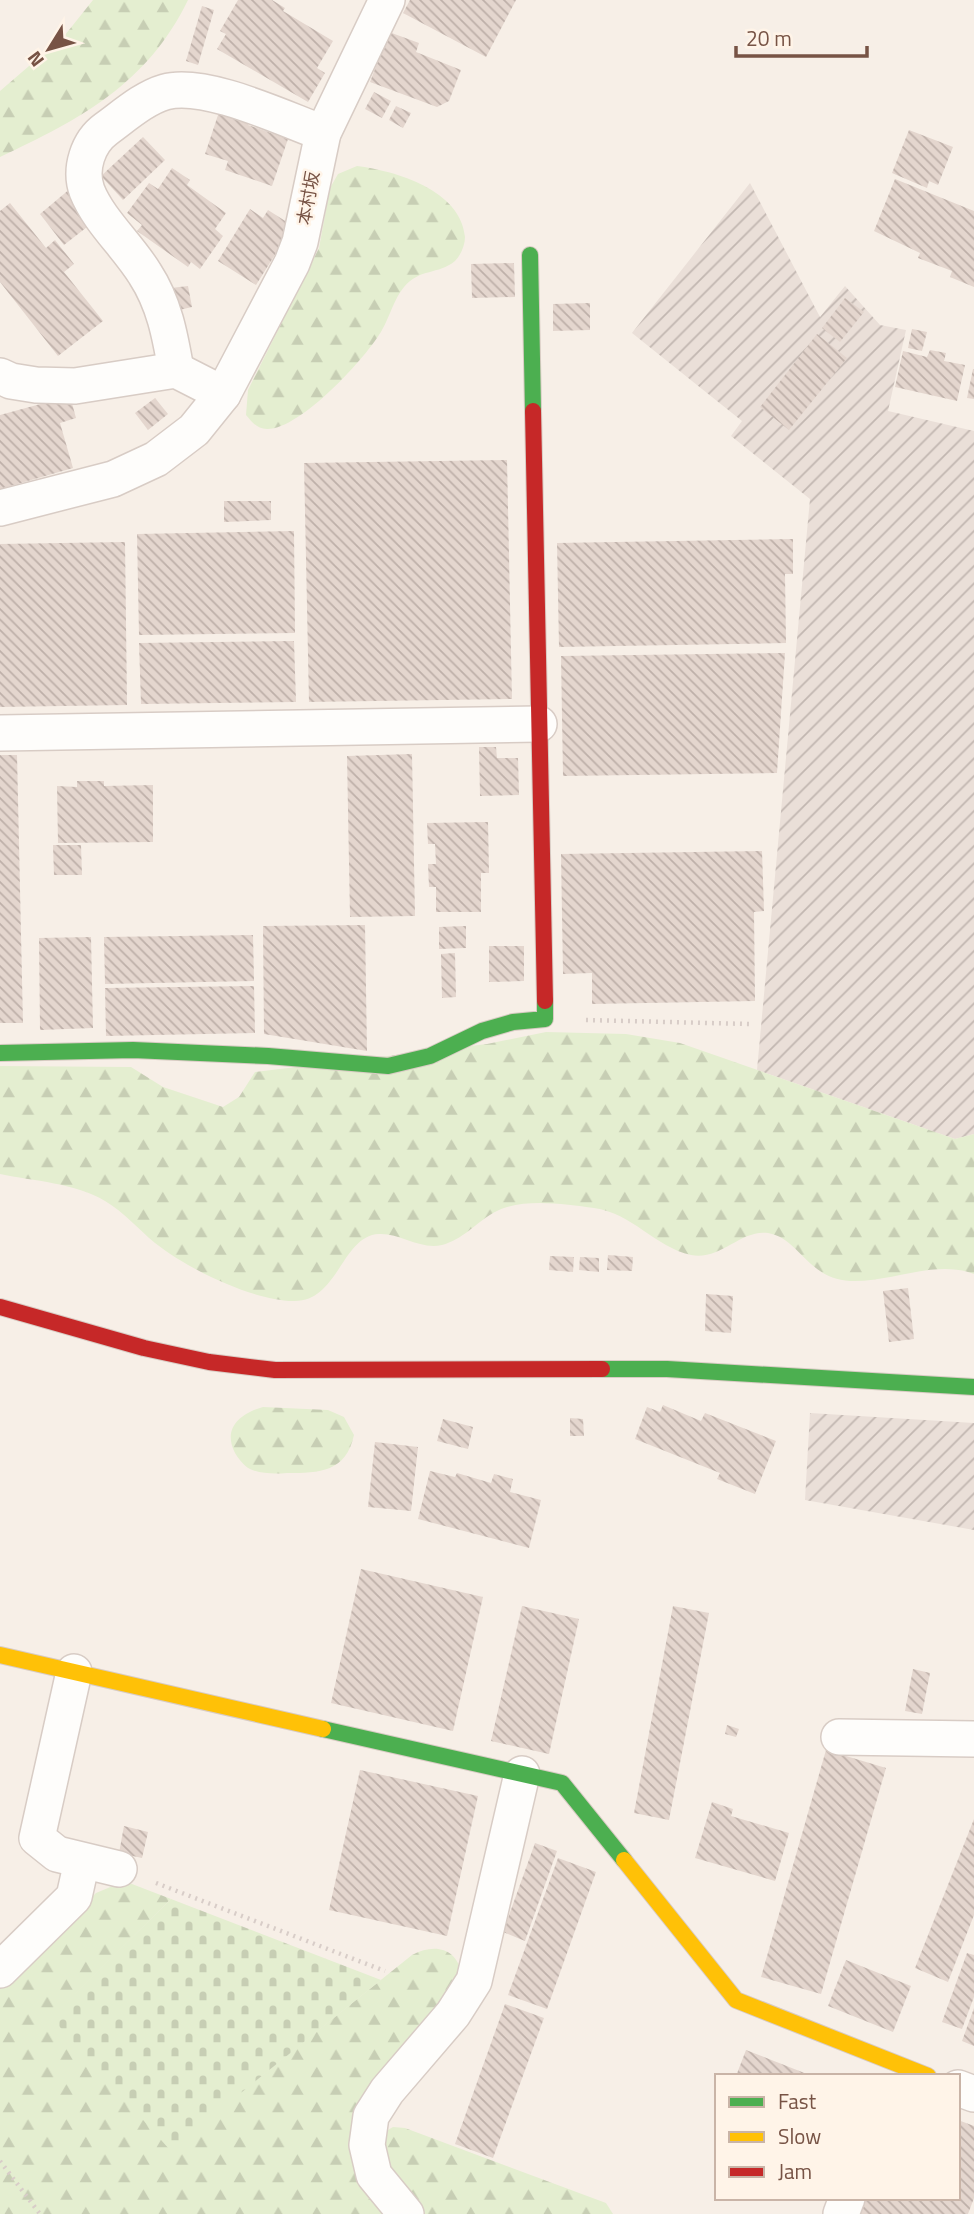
<svg xmlns="http://www.w3.org/2000/svg" width="974" height="2214" font-family="'Titillium Web','Noto Sans JP',sans-serif">
  <defs>
    <pattern id="industrial-furrows" width="10" height="10" patternUnits="userSpaceOnUse" patternTransform="scale(1.75)"><rect width="10" height="10" fill="#eadfd8"/><path d="M-1 1l2-2M0 10L10 0M9 11l2-2" fill="none" stroke="#c2b7b1"/></pattern>
    <pattern id="forest-firs" width="22" height="20" patternUnits="userSpaceOnUse" patternTransform="scale(1.75)"><rect width="22" height="20" fill="#e4eed0"/><path d="M5 1l3.5 6h-7zM16 11l3.5 6h-7z" fill="#c7ceb4"/></pattern>
    <pattern id="cemetery-stones" width="16" height="16" patternUnits="userSpaceOnUse" patternTransform="scale(1.75)"><rect width="16" height="16" fill="#e4eed0"/><path d="M2 7V4a2 2 0 0 1 4 0v3zM10 15v-3a2 2 0 0 1 4 0v3z" fill="#c7ceb4"/></pattern>
    <pattern id="building-back-hatch" width="6" height="6" patternUnits="userSpaceOnUse" patternTransform="scale(1.75)"><rect width="6" height="6" fill="#e4d6ce"/><path d="M-1 5l2 2M0 0l6 6M5-1l2 2" fill="none" stroke="#beb0a9"/></pattern>
  </defs>
  <rect width="100%" height="100%" fill="#f7efe7"/>
  <g fill="url(#industrial-furrows)">
    <polygon points="750,183 820,317 845,286 880,325 906,330 888,411 974,431 974,1134 955,1139 757,1070 810,499 731,436 742,421 632,333"/>
    <polygon points="810,1413 974,1423 974,1530 805,1500"/>
  </g>
  <g fill="url(#forest-firs)">
    <path d="M93 0H188C147 84 81 119 0 157V91L65 35Z"/>
    <path d="M357 166C396 171 461 190 465 237 465 245 461 255 455 261 438 275 420 268 404 287 394 299 390 316 382 330 367 357 300 430 267 429 257 429 252 422 246 415L248 390 319 248 330 188 338 174Z"/>
    <path d="M546 1032 626 1034 680 1043 955 1139 974 1134V1274C935 1259 890 1283 850 1281 808 1279 799 1238 768 1233 741 1229 720 1261 691 1255 655 1247 632 1213 594 1208 564 1204 520 1197 493 1213 476 1223 462 1240 442 1245 420 1250 400 1233 379 1234 342 1235 338 1303 293 1301 251 1300 188 1269 155 1243 138 1229 124 1212 105 1201 76 1183 33 1181 0 1174V1066L131 1067 163 1087 223 1107 239 1097 255 1072 487 1044Z"/>
    <path d="M263 1407 328 1410 344 1417 354 1435C346 1472 320 1473 287 1473 275 1474 261 1474 250 1469 244 1466 238 1458 235 1453 222 1428 241 1413 263 1407Z"/>
    <path d="M120 1883 132 1884 171 1899 52 2017 170 2149 412 1955C435 1943 457 1948 462 1975L377 2083 388 2214H0V1988L96 1893Z"/>
    <polygon points="393,2127 405,2128 606,2203 613,2214 424,2214 386,2169 383,2133"/>
  </g>
  <polygon fill="url(#cemetery-stones)" points="171,1899 381,1980 170,2150 51,2017"/>
  <g fill="url(#building-back-hatch)">
    <polygon points="238,0 272,0 285,8 283,11 333,41 317,68 325,73 308,102 217,49 226,34 220,31"/>
    <polygon points="410,0 516,0 486,57 403,13"/>
    <polygon points="202,6 214,10 198,65 186,61"/>
    <polygon points="389,32 419,43 416,52 461,70 449,101 437,107 370,82"/>
    <polygon points="374,92 391,101 382,118 365,109"/>
    <polygon points="396,106 411,113 403,128 389,120"/>
    <polygon points="220,109 250,119 248,125 288,139 272,186 225,170 228,161 205,154"/>
    <polygon points="909,130 953,147 938,185 929,181 927,188 892,173"/>
    <polygon points="143,137 165,160 123,200 101,176"/>
    <polygon points="172,168 190,180 187,185 226,213 215,229 223,236 200,269 191,262 188,267 137,231 142,225 127,213 149,183 158,189"/>
    <polygon points="895,179 974,211 974,287 950,277 952,271 918,258 920,253 874,231"/>
    <polygon points="71,188 96,220 64,245 40,214"/>
    <polygon points="10,203 46,248 55,240 74,264 64,272 103,321 58,356 0,282 0,211"/>
    <polygon points="250,209 263,218 268,210 293,226 256,285 218,261"/>
    <polygon points="514,263 515,297 472,298 471,264"/>
    <polygon points="188,286 192,307 175,311 171,288"/>
    <polygon points="845,298 864,312 840,342 822,328"/>
    <polygon points="590,303 590,330 553,331 553,304"/>
    <polygon points="912,329 927,332 922,351 908,348"/>
    <polygon points="817,334 847,358 789,430 760,407"/>
    <polygon points="930,350 946,353 944,361 965,365 957,401 895,387 903,351 927,357"/>
    <polygon points="973,369 974,369 974,399 967,398"/>
    <polygon points="70,396 76,418 60,423 73,468 0,489 0,415"/>
    <polygon points="155,398 168,414 148,430 135,413"/>
    <polygon points="507,460 512,699 309,702 304,463"/>
    <polygon points="224,501 271,501 271,520 224,522"/>
    <polygon points="294,531 295,633 139,635 137,534"/>
    <polygon points="793,539 793,574 785,574 786,643 559,647 557,543"/>
    <polygon points="125,542 127,705 0,707 0,544"/>
    <polygon points="294,641 296,702 141,704 139,643"/>
    <polygon points="785,653 777,773 563,776 561,656"/>
    <polygon points="479,747 496,747 497,758 518,758 519,795 480,796"/>
    <polygon points="412,754 415,916 350,917 347,756"/>
    <polygon points="0,755 17,755 23,1023 0,1023"/>
    <polygon points="77,781 104,781 104,786 153,785 153,842 58,843 57,786 77,787"/>
    <polygon points="488,822 489,873 481,873 481,912 436,912 436,887 429,887 428,864 436,864 435,844 428,844 427,823"/>
    <polygon points="53,845 81,845 82,875 54,875"/>
    <polygon points="762,851 764,911 754,912 755,1001 592,1004 592,973 563,974 561,854"/>
    <polygon points="365,925 367,1051 264,1034 263,926"/>
    <polygon points="466,926 466,948 439,949 439,927"/>
    <polygon points="253,935 254,981 105,984 104,937"/>
    <polygon points="91,937 93,1028 40,1030 39,938"/>
    <polygon points="489,946 524,946 524,981 489,982"/>
    <polygon points="455,953 456,997 442,998 441,954"/>
    <polygon points="254,986 255,1033 106,1036 105,988"/>
    <polygon points="608,1255 633,1257 632,1271 607,1270"/>
    <polygon points="550,1256 574,1257 573,1272 549,1270"/>
    <polygon points="580,1257 599,1258 599,1272 579,1270"/>
    <polygon points="908,1288 914,1339 889,1342 883,1291"/>
    <polygon points="706,1294 733,1296 731,1333 705,1331"/>
    <polygon points="663,1405 701,1421 705,1413 776,1441 755,1494 717,1479 720,1473 635,1439 647,1407 660,1412"/>
    <polygon points="570,1418 583,1419 584,1436 570,1436"/>
    <polygon points="443,1419 473,1427 468,1449 437,1441"/>
    <polygon points="375,1442 418,1447 411,1511 368,1507"/>
    <polygon points="430,1471 455,1477 457,1473 491,1483 494,1474 513,1479 510,1492 541,1500 529,1548 418,1519"/>
    <polygon points="361,1569 483,1597 453,1731 331,1703"/>
    <polygon points="522,1606 579,1619 549,1754 491,1741"/>
    <polygon points="673,1606 709,1613 669,1820 634,1813"/>
    <polygon points="913,1669 930,1673 922,1714 905,1711"/>
    <polygon points="727,1725 739,1729 736,1737 725,1734"/>
    <polygon points="826,1750 886,1768 821,1994 761,1977"/>
    <polygon points="360,1770 478,1796 447,1936 329,1910"/>
    <polygon points="712,1802 733,1809 731,1816 789,1833 775,1881 695,1858"/>
    <polygon points="974,1819 974,1915 948,1982 915,1968"/>
    <polygon points="124,1826 148,1832 142,1858 119,1853"/>
    <polygon points="535,1843 557,1851 525,1941 503,1932"/>
    <polygon points="558,1858 596,1872 547,2009 508,1995"/>
    <polygon points="967,1953 974,1955 974,1997 962,2029 942,2022"/>
    <polygon points="846,1960 911,1986 893,2032 828,2006"/>
    <polygon points="505,2004 544,2018 493,2158 455,2144"/>
    <polygon points="974,2008 974,2046 962,2041"/>
    <polygon points="746,2050 812,2076 736,2076"/>
    <polygon points="958,2120 974,2126 974,2198 968,2214 859,2214 865,2198 958,2198"/>
  </g>
  <g fill="none" stroke-linecap="round" stroke-linejoin="round">
    <defs>
      <g id="street">
        <path d="M176 370C170 335 164 303 145 274 128 246 99 221 87 191 79 169 88 142 106 129 124 116 144 98 165 92 205 81 282 118 323 133"/>
        <polyline points="0,376 11,381 36,385 75,386 176,370 223,394"/>
        <polyline points="0,508 113,479 156,459 194,430 223,394 292,263 300,242 323,133 387,0"/>
        <polyline points="0,733 539,724"/>
        <polyline points="74,1672 37,1838 57,1854 119,1869"/>
        <polyline points="839,1737 974,1739"/>
        <polyline points="0,1970 74,1897 82,1861"/>
        <polyline points="958,2088 974,2094"/>
        <polyline points="406,2214 374,2175 367,2145 371,2116 387,2091 453,2014 474,1981 522,1774"/>
        <polyline points="841,2214 847,2198"/>
      </g>
      <g id="fast">
        <polyline points="530,255 533,411"/>
        <polyline points="0,1053 133,1050 268,1056 388,1066 430,1056 482,1031 513,1022 545,1019 545,1001"/>
        <polyline points="602,1369 667,1369 974,1387"/>
        <polyline points="323,1729 562,1783 624,1860"/>
      </g>
      <g id="slow">
        <polyline points="0,1655 323,1729"/>
        <polyline points="624,1860 736,2000 928,2076"/>
      </g>
      <g id="jam">
        <polyline points="533,411 545,1001"/>
        <polyline points="0,1307 144,1348 209,1362 275,1370 602,1369"/>
      </g>
    </defs>
    <use href="#street" stroke="#d8ccc5" stroke-width="38"/>
    <use href="#fast" stroke="#d8cbc3" stroke-width="18"/>
    <use href="#slow" stroke="#d8cbc3" stroke-width="18"/>
    <use href="#jam" stroke="#d8cbc3" stroke-width="18"/>
    <g stroke="#d8cdc8" stroke-width="4.5" stroke-dasharray="2 5" stroke-linecap="butt">
      <polyline points="586,1020 749,1024"/>
      <polyline points="156,1883 385,1971"/>
      <polyline points="0,2161 40,2214"/>
    </g>
    <use href="#street" stroke="#fefdfb" stroke-width="35"/>
    <use href="#fast" stroke="#4caf50" stroke-width="16"/>
    <use href="#slow" stroke="#ffc107" stroke-width="16"/>
    <use href="#jam" stroke="#c62828" stroke-width="16"/>
  </g>
  <g text-anchor="middle" dominant-baseline="central" stroke-width="5" stroke-linejoin="round" paint-order="stroke">
    <g font-size="18" fill="#775345" stroke="#fff4e8">
      <text transform="translate(308 198) rotate(-80)">本村坂</text>
    </g>
  </g>
  <rect x="715" y="2074" width="245" height="126" fill="#fff4e8" stroke="#c9b4a7" stroke-width="2"/>
  <rect x="729" y="2097" width="35" height="10" fill="#4caf50" stroke="#c9b4a7" stroke-width="2"/>
  <text x="778" y="2109" font-size="21" fill="#775345">Fast</text>
  <rect x="729" y="2132" width="35" height="10" fill="#ffc107" stroke="#c9b4a7" stroke-width="2"/>
  <text x="778" y="2144" font-size="21" fill="#775345">Slow</text>
  <rect x="729" y="2167" width="35" height="10" fill="#c62828" stroke="#c9b4a7" stroke-width="2"/>
  <text x="778" y="2179" font-size="21" fill="#775345">Jam</text>
  <g transform="translate(49 49) rotate(233)" stroke="#fff4e8" stroke-width="5" paint-order="stroke">
  <path d="M0-5L12 26L0 18L-12 26Z" fill="#775345"/>
  <text y="-10" font-size="19" font-weight="bold" text-anchor="middle" fill="#775345">N</text>
  </g>
  <path d="M736 46v10h131v-10" fill="none" stroke="#775345" stroke-width="3.5"/>
  <text x="746" y="46" font-size="21" fill="#775345" stroke="#fff4e8" stroke-width="5" paint-order="stroke">20 m</text>
</svg>
